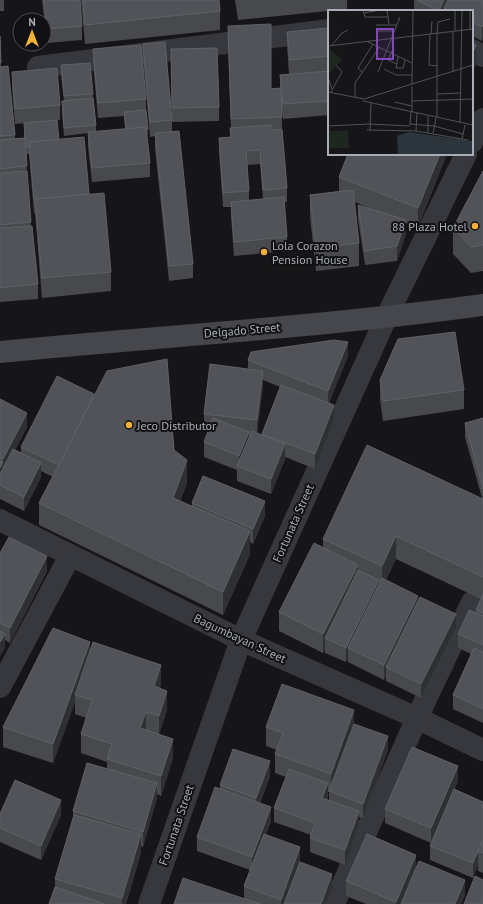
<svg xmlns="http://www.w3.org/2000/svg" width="483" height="904" font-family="'PT Sans',sans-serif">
  <rect width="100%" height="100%" fill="#161618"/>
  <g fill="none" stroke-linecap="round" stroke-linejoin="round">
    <g stroke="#37383d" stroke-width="22">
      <polyline points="472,50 483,56"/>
      <polyline points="38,67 329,30"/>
      <polyline points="472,142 483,119"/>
      <polyline points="0,520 241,640 417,718 483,750"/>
      <polyline points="0,687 70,556"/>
      <polyline points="149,904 241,640 386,318 466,154"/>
      <polyline points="334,904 417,718 472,602"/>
    </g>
    <path stroke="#45474d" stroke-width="22" d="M0 352C161 336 323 327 483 305"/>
  </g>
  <g fill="#47494d" fill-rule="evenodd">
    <rect x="0" y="0" width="4" height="11"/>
    <polygon points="42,0 80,0 82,26 82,40 47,43"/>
    <polygon points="81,0 219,0 220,11 220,30 85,44"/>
    <polygon points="235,0 347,0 347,9 238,20"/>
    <polygon points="414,0 483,0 482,41 472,36 472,11 414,11"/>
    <path d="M228 26 271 89 280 88V75L289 74 287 46V32L329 28V115L283 119 282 110V129L287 188V202H284L287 237V251L234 256 231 216V207H223L219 152V138L230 137V128H231L228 45ZM260 164 263 199 249 200V191L247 165Z"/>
    <polygon points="0,36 1,67 15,135 15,138 24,138 24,123 36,122 15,124 12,87 12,72 60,105 60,120 57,120 59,140 89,194 111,272 111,291 42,298 35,213 34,213 29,154 26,154 27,176 31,226 38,284 38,299 0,302"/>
    <polygon points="143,44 172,120 172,132 193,264 193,278 169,281 155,148 155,136 150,137 143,58"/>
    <polygon points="93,49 146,99 146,114 148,129 147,137 150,163 150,177 92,182 88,147 88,133 64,136 62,109 62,101 64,101 61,73 61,65 93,94 96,125 96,132 125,129 124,116 98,118 93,64"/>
    <polygon points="171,49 219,107 219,121 172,122"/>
    <polygon points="348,154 447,154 418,227 406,223 406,234 397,261 365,265 358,219 358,205 371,209 355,202 359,243 359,266 316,271 310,217 310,195 339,191 339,177"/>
    <polygon points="483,171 483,271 471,273 453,254 453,228"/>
    <path d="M348 356 329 403 334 420 315 469 285 457V459L271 494 237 481V470L204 457V442L209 429 204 428V414L248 369V360ZM263 380 280 387 262 434V435L257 433 263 386Z"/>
    <polygon points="380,380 464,390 464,409 383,421 380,400"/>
    <polygon points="94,396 174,450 187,483 180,501 192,506 192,503 265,516 253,544 250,542 250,554 223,615 39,525 39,503 53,477 41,471 41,477 24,511 0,499 0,399 27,427 15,450 21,453 21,447"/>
    <polygon points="483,418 483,723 453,709 453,695 471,654 458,648 458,634 476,613 476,610 481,599 396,559 386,580 418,601 456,628 421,698 386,681 386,676 384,680 348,662 348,658 346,662 325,653 325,650 323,653 279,631 279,612 323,547 323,539 482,498 465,437 465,423"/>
    <polygon points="0,553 47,571 10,643 5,640 5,648 0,656"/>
    <polygon points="90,649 161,684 160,688 167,710 159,734 173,758 161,796 157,794 157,798 143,847 141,846 141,853 126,904 49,904 55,887 55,879 73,818 73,811 107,769 107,762 81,753 81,734 86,718 75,714 75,702 53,763 3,747 3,727"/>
    <path d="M354 724 388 750 363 818 359 817V825L345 865 310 852V838L311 835 274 822V808L286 777 275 773V754L277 750 266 746V727ZM328 792H329V800L327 799Z"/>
    <polygon points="270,776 260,803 271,822 266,834 300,861 300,863 332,889 326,904 174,904 244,899 244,886 250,870 197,851 197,837 220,789 220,785"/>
    <polygon points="458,781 431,843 385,823 385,809"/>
    <polygon points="483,802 483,873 478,871 478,865 473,878 430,860 430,846"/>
    <polygon points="0,814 61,815 41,860 0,842"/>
    <polygon points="416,868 465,895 461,904 366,904 346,896 346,881"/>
  </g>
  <g fill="#2f3033">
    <polygon points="444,0 451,0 444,8 444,11 439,11"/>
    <polygon points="483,25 483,39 482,41 482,27"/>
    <polygon points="476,45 476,64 472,74 472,55"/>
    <polygon points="440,154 447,154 418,227 418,208"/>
    <polygon points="406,220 406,234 397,261 397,246"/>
    <polygon points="348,342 348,356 328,406 328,391"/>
    <polygon points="263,371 263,386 257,435 257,420"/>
    <polygon points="334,405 334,420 315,469 315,454"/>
    <polygon points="27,413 27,427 3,473 0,482 0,468 3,462 3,459"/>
    <polygon points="249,432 249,446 239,467 239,456"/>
    <polygon points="285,444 285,459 271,494 271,479"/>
    <polygon points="187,460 187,483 173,521 173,498"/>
    <polygon points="41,463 41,477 24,511 24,497"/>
    <polygon points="265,501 265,516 253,544 253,529"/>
    <polygon points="250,531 250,554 223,615 223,592"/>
    <polygon points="396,536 396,559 382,589 382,566"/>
    <polygon points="47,556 47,571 10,643 10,628"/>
    <polygon points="358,565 358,584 325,638 325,650 323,653 323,634"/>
    <polygon points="379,580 379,594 348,648 348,658 346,662 346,648"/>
    <polygon points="418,596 418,610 386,667 386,676 384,680 384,665"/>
    <polygon points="456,614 456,628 421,698 421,684"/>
    <polygon points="5,634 5,648 0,656 0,642"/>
    <polygon points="90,642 90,661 75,695 75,702 53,763 53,744"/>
    <polygon points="161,665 161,684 154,706 154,686"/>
    <polygon points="167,691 167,710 159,735 159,716"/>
    <polygon points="354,710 354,730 331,793 331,774"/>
    <polygon points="146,712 146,731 140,728"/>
    <polygon points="388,736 388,750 363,818 363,804"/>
    <polygon points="173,739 173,758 161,796 161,776"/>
    <polygon points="270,761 270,776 256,812 256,798"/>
    <polygon points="458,766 458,781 431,843 431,828"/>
    <polygon points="157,783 157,798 143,847 143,832"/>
    <polygon points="328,783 328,798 322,812 322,798"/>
    <polygon points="61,800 61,815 41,860 41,846"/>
    <polygon points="271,807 271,822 252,871 252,857"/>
    <polygon points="359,811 359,825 345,865 345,850"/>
    <polygon points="141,834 141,853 126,904 122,904 122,898"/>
    <polygon points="483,839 478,851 478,865 473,878 473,863"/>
    <polygon points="300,847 300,861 285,904 281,904 281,900"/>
    <polygon points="416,855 416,869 401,904 396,904 396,902"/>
    <polygon points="332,874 332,889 326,904 321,904"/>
    <polygon points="465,880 465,895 461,904 455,904"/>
  </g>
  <g fill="#525359" stroke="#5f6168">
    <polygon points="44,0 80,0 82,26 47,29"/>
    <polygon points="83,0 219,0 220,11 85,25"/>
    <polygon points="417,0 444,0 439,11"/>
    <polygon points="448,0 483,0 483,25 482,27 472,22 472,11 450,11 444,8"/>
    <polygon points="271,24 271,89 281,88 282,117 231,119 228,26"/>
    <polygon points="329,28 329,56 290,60 287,32"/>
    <polygon points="0,36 1,63 0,63"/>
    <polygon points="165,42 172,120 150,122 143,44"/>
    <polygon points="472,43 476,45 472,55"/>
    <polygon points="141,45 146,99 98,103 93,49"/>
    <polygon points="217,48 219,107 172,108 171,49"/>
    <polygon points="90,63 93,94 64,96 61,65"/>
    <polygon points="8,66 15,135 0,136 0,67"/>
    <polygon points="57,68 60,105 15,109 12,72"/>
    <polygon points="329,71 329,101 283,104 280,75"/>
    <polygon points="93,98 96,125 64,128 62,101"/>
    <polygon points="146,110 148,129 147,129 146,127 126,129 124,112"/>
    <polygon points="57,120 59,140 29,142 29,146 26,147 24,123"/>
    <polygon points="271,125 271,130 282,129 287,188 263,190 260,150 246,151 249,191 223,193 219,138 231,137 230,128"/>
    <polygon points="146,127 150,163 92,168 88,132"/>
    <polygon points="179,131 193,264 169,266 155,133"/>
    <polygon points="84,137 89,194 34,199 29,142"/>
    <polygon points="25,138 27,166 0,169 0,140"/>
    <polygon points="348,154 440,154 418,208 339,177"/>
    <polygon points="27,171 31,222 0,225 0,173"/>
    <polygon points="483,171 483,245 471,247 453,228"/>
    <polygon points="353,190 359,243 316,248 310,195"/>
    <polygon points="104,193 111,272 42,278 35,199"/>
    <polygon points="284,197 287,237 234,242 231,202"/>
    <polygon points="358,205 406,220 397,246 365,251"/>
    <polygon points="32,226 38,284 0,288 0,228"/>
    <polygon points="455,332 464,390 383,401 380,380 398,339"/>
    <polygon points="334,340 348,342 328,391 248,360 251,352"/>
    <polygon points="167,359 174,450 187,460 173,498 250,531 223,592 39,503 107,371"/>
    <polygon points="210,364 263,371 257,420 204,414"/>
    <polygon points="57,376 94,394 59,465 21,447"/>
    <polygon points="281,385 334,405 315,454 262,434"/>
    <polygon points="0,399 27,413 3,459 0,458"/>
    <polygon points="213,418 249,432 239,456 204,442"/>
    <polygon points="483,418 483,489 465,423"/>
    <polygon points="252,431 285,444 271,479 237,466"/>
    <polygon points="367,445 483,499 483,577 396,536 382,566 323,539"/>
    <polygon points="13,449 41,463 24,497 0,485 0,474"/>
    <polygon points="0,460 3,462 0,468"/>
    <polygon points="203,476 265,501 253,529 192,503"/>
    <polygon points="9,537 47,556 10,628 0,623 0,553"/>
    <polygon points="314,543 358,565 323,634 279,612"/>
    <polygon points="358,570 379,580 346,648 325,638"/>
    <polygon points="382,578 418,596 384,665 348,648"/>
    <polygon points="483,594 483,613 476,610"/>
    <polygon points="420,597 456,614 421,684 386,667"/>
    <polygon points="469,610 483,616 483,645 458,634"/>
    <polygon points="53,628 90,642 53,744 3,727"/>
    <polygon points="0,631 5,634 0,642"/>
    <polygon points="93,642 161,665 154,686 167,691 159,716 146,712 140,728 173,739 161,776 107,759 112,744 81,734 92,700 75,695"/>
    <polygon points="474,648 483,652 483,709 453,695"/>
    <polygon points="282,684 354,710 331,774 275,754 283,733 266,727"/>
    <polygon points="354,724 388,736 363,804 329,791"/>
    <polygon points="412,747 458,766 431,828 385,809"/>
    <polygon points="233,749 270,761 256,798 220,785"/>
    <polygon points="87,763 157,783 143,832 73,811"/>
    <polygon points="289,769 328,783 322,798 359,811 345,850 310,838 315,823 274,808"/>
    <polygon points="15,780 61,800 41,846 0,828 0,814"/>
    <polygon points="215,787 271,807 252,857 197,837"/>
    <polygon points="454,789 483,802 483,839 473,863 430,846"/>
    <polygon points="74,815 141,834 122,898 55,879"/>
    <polygon points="264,834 300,847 281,900 244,886"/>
    <polygon points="367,834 416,855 396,902 346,881"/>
    <polygon points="483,840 483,853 478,851"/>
    <polygon points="419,861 465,880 455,904 401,904"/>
    <polygon points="300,862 332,874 321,904 284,904"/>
    <polygon points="475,876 483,880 483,904 464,904"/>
    <polygon points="183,878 260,904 174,904"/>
    <polygon points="55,887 105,904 49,904"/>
  </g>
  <g fill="#f2b134" stroke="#111113" stroke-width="1.5">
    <circle cx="475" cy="226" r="4"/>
    <circle cx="264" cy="252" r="4"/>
    <circle cx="129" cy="425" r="4"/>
  </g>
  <g text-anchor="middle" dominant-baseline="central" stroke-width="4" stroke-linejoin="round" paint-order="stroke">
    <g font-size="12" fill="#a8adb8" stroke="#111113" text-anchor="start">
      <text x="467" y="226" text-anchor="end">88 Plaza Hotel</text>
      <text x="272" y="245">Lola Corazon<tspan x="272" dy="14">Pension House</tspan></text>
      <text x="137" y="425">Jeco Distributor</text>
    </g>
    <g font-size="12" fill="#a8adb8" stroke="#111113">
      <text transform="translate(242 330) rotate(-5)">Delgado Street</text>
      <text transform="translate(293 523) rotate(-66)">Fortunata Street</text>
      <text transform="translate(240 638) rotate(25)">Bagumbayan Street</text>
      <text transform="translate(176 825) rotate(-71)">Fortunata Street</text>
    </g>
  </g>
  <g transform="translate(328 10)">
    <rect width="145" height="145" fill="#161618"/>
    <path d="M0 37 14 50 0 64ZM1 121H20L21 138H1Z" fill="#1e261f"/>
    <path d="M81 122 144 131 145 145H70L69 126Z" fill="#2c353c"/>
    <path fill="none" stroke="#505258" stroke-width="1" d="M35 0 37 7H60M59 0 61 14M127 0V21M142 0V19M36 3 52 0M48 15H69M50 21H66M109 23 110 12 122 9M102 24 101 55 109 56M103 24 104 11M40 32 84 53M4 35 14 23 20 20M0 36 145 19M65 39 60 50 69 54M70 47 68 58H75L77 50M56 59 68 65H84M125 61V21M50 62 72 7M35 63 30 58 45 34M0 67 4 79M84 74 85 0M84 76V102M0 82 36 89 145 55M3 82 14 62 8 55M109 84 133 83M27 87V73L51 38M35 91 145 115M84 91 145 89M67 92 84 96M109 107V23M132 113 134 0M82 114 106 116 135 124M82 115 83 102M0 116 41 114 82 116M39 120 88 121 140 130M42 120 43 93M88 121 89 103M100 123V106M105 123 108 108M134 129 137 115"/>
    <path fill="#8446be" fill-opacity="0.15" stroke="#8446be" stroke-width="2" d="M49 19H65V49H49Z"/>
    <rect width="145" height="145" fill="none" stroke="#a8adb8" stroke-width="2"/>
  </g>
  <g transform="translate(32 32)"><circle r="19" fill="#111113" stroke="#4d4f55"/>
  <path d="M0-3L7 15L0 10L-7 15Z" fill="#f2b134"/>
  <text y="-6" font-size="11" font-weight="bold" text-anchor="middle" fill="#a8adb8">N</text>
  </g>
</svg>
